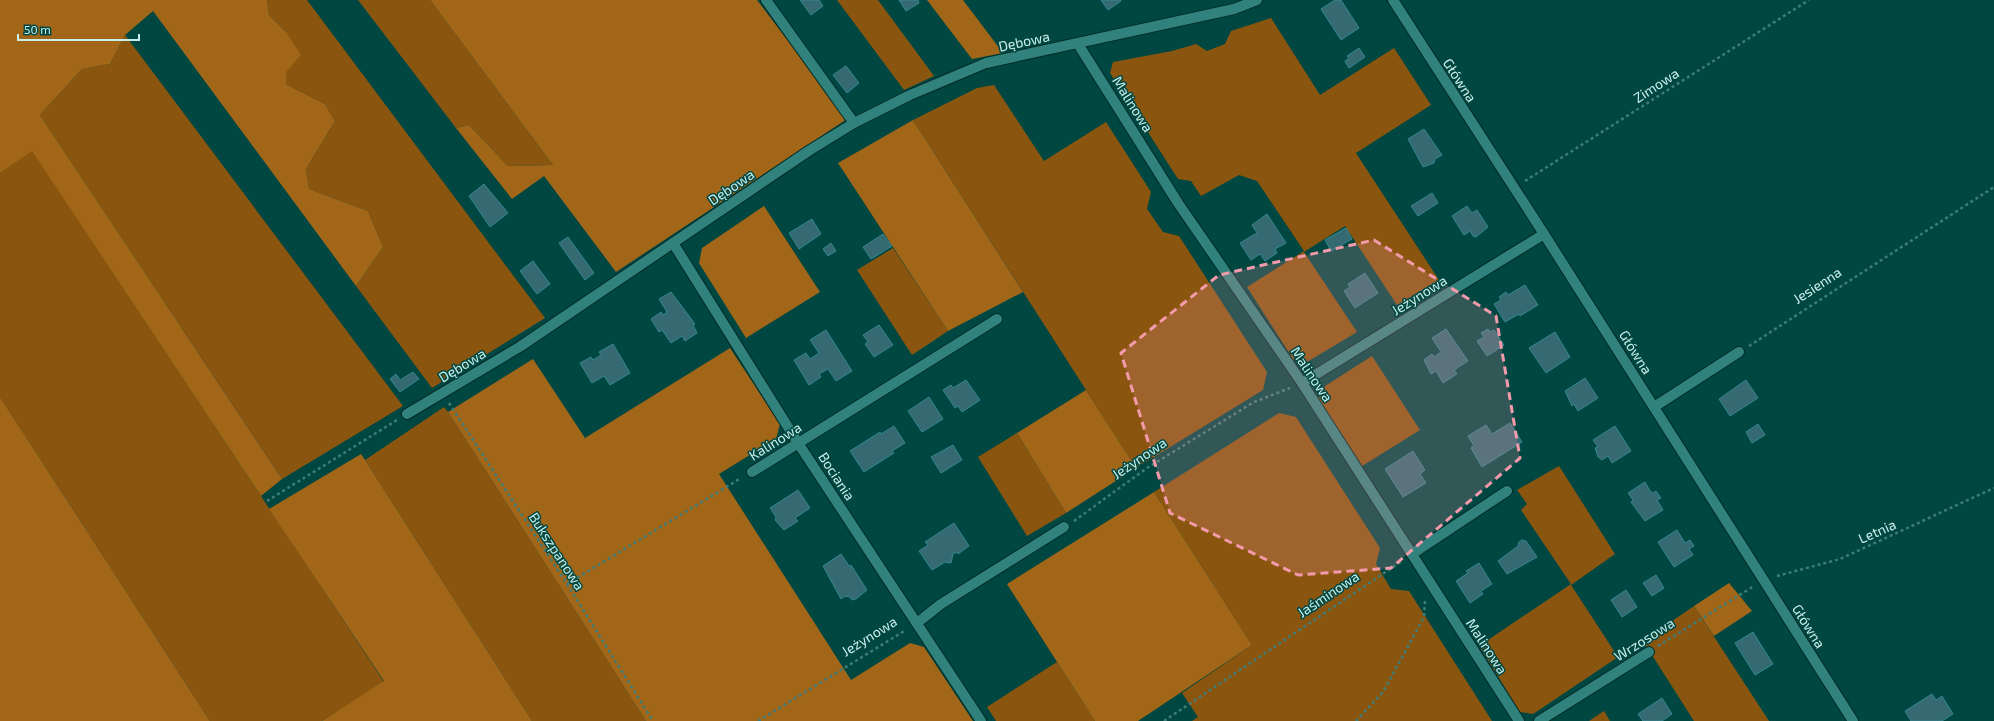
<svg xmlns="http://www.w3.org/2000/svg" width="1994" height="721" font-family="'Exo 2',sans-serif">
  <rect width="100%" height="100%" fill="#004742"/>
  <g fill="#8a560f">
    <polygon points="267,0 307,0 545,318 432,388 356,286 383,247 368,211 309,189 306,169 335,121 325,104 286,84 286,32 269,15"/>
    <polygon points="358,0 430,0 553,165 508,166 469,125 456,128"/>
    <polygon points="837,0 878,0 934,76 904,90"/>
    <polygon points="1271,18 1320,95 1394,48 1431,105 1356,153 1439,280 1397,305 1345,226 1304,252 1357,332 1307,362 1293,359 1247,287 1304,251 1257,181 1239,175 1201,196 1191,181 1178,179 1110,73 1113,62 1172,51 1196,44 1207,51 1225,44 1231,31"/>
    <polygon points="125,35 403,406 282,479 40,115 82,69 110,64"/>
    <polygon points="994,85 1044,161 1106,122 1151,192 1147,209 1163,232 1179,236 1267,372 1263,390 1136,468 913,120 977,88"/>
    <polygon points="32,150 384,682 322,721 210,721 0,397 0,173"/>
    <polygon points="893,248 948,331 912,355 857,270"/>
    <polygon points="1372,356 1420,430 1362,466 1319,400 1322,388"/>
    <polygon points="444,407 448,412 646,721 532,721 365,460"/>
    <polygon points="1279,413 1296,417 1380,548 1376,564 1391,589 1409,591 1492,721 1192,721 1198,717 1182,693 1252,645 1154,492"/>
    <polygon points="1017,433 1066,513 1027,536 978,457"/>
    <polygon points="1559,466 1615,554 1571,585 1618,657 1533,714 1520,712 1479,646 1571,584 1521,510 1527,504 1517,490"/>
    <polygon points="1694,606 1769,721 1694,721 1643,641"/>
    <polygon points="1057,662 1095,721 996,721 987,707"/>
    <polygon points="1604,711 1610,721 1589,721"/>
  </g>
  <g fill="#a16618">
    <polygon points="0,0 267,0 269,15 286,32 301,55 286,72 286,84 325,104 335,121 306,169 309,189 368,211 383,247 356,286 153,11 125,35 110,64 82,69 40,115 282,479 261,496 32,151 0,173"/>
    <polygon points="430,0 757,0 847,119 616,272 544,176 512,199 456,128 469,125 508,166 553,165"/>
    <polygon points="927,0 963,0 1003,53 972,59"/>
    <polygon points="913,120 1023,292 948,331 838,163"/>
    <polygon points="764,206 820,292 746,338 699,263 702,248"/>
    <polygon points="730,348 780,424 776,439 719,474 851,680 910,643 924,647 973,721 646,721 448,412 533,359 585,438"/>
    <polygon points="1086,390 1136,468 1066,513 1017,433"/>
    <polygon points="0,397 210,721 0,721"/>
    <polygon points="361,454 365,460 532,721 322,721 384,681 269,509"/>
    <polygon points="1154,492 1252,645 1138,721 1095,721 1007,584"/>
    <polygon points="1729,583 1752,611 1714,636 1694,606"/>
  </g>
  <g fill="#356a72" stroke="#368691">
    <polygon points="800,0 819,0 823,6 811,15"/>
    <polygon points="899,0 918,0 919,3 906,11"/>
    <polygon points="1101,0 1120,0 1121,1 1108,10"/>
    <polygon points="1335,0 1341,0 1359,28 1341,40 1321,9"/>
    <polygon points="1359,48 1365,57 1349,68 1345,61 1349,58 1347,56"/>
    <polygon points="846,66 859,83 847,93 833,75"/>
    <polygon points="1424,129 1442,155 1435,159 1434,163 1423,167 1408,139"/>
    <polygon points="484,184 508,213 490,227 469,196"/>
    <polygon points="1432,193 1438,203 1418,216 1411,206"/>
    <polygon points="1467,206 1472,213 1477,210 1488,227 1476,237 1473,236 1470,231 1464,235 1452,216"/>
    <polygon points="1267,214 1286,243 1275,249 1277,253 1265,261 1260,254 1251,260 1240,243 1257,233 1252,225"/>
    <polygon points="812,219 821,234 799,249 789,233"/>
    <polygon points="1346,228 1352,239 1331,251 1325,240"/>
    <polygon points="883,234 892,246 871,259 863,247"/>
    <polygon points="568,237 594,273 585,280 559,243"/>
    <polygon points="831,243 836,251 828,256 823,249"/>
    <polygon points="533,261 550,284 537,294 520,271"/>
    <polygon points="1365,273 1378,293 1355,308 1344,291 1350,287 1348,284"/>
    <polygon points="1525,285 1538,305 1520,316 1519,314 1505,322 1494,304 1501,300 1499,297 1506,292 1508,295"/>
    <polygon points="671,292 695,324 693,325 697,333 685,341 682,336 671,343 662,330 659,332 651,319 661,312 663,315 667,312 659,299"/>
    <polygon points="879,325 893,345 874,357 865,344 868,342 863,335"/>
    <polygon points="1446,329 1468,361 1454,370 1457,374 1443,383 1436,371 1431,374 1424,360 1432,354 1434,357 1441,352 1432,338"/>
    <polygon points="1488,329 1490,332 1494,330 1504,345 1487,356 1477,341 1484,337 1481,333"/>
    <polygon points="826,330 852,371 836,381 828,369 819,374 821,377 809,385 794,360 806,353 810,359 819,353 810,340"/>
    <polygon points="1555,332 1570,357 1546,373 1529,348"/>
    <polygon points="613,344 630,373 610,385 604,376 592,383 580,363 591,357 593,360 601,355 599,352"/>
    <polygon points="413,372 419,379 400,392 390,379 396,374 400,380"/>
    <polygon points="1585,378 1598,398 1578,411 1574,404 1572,406 1565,391"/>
    <polygon points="966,380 980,400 962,412 958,406 955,408 943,390 951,385 953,388"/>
    <polygon points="1746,380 1758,398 1730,416 1719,399"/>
    <polygon points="929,397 943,419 922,432 908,411"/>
    <polygon points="1510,423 1522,442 1482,467 1471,448 1474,446 1468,436 1486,425 1492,434"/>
    <polygon points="1758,424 1765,435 1752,443 1746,432"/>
    <polygon points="894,426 905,443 892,451 894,453 864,472 850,451 880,432 881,434"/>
    <polygon points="1615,426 1631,451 1612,463 1608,456 1602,460 1598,457 1595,448 1598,447 1593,440"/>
    <polygon points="953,445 962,460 941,473 931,457"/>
    <polygon points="1413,451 1425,470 1420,474 1426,483 1403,497 1385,469"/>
    <polygon points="1645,482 1650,491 1653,493 1656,491 1661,498 1657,500 1663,510 1645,521 1631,502 1633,500 1628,493"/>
    <polygon points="798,490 810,508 795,518 798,521 784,530 775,520 776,517 770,508"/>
    <polygon points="954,523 969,546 958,554 957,552 953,554 951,563 945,562 932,570 919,551 928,545 925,542"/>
    <polygon points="1677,530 1685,543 1690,540 1694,546 1689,549 1693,555 1674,567 1658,542"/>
    <polygon points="1522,540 1526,541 1537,557 1507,574 1498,561 1518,546 1519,542"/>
    <polygon points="841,554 849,566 851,565 867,590 856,599 852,600 850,597 845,596 841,599 823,566"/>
    <polygon points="1479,563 1492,584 1481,591 1483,594 1470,603 1456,581 1468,573 1466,571"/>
    <polygon points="1656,575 1664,588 1652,596 1643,583"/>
    <polygon points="1626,590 1637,607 1622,617 1611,600"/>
    <polygon points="1753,632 1773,664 1755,675 1735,643"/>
    <polygon points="1932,694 1936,700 1942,696 1953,714 1942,721 1911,721 1905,711"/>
    <polygon points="1662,698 1672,714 1662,721 1643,721 1638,714"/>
  </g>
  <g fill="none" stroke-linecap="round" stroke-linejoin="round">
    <defs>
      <g id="minor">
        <polyline points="766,0 854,123"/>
        <polyline points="1393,0 1544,234 1853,721"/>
        <polyline points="1078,44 1178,203 1302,383 1519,721"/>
        <polyline points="673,243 798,443 981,721"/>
        <polyline points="1302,383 1544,234"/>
        <polyline points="1654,407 1739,352"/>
        <polyline points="407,414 521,346 810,150 854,123 910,95 986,63 1234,9 1257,0"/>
        <polyline points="752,472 997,319"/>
        <polyline points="1412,554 1507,491"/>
        <polyline points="917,623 941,604 1064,527"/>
        <polyline points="1539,721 1649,652"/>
      </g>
    </defs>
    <use href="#minor" stroke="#002b28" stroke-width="12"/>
    <g stroke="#407c77" stroke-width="2.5" stroke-dasharray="3 3" stroke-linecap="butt">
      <polyline points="1525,181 1809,0"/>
      <polyline points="1749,346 1994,187"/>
      <polyline points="449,403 567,584 653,721"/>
      <polyline points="267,501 397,420"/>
      <polyline points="1074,521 1147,468 1254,402 1290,388"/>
      <polyline points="1777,576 1840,559 1994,488"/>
      <polyline points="567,584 741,478"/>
      <polyline points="1658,646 1754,586"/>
      <polyline points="758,721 906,630"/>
      <polyline points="1164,721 1402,561"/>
      <polyline points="1356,721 1383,692 1424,617 1425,600"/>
    </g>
    <use href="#minor" stroke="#31827c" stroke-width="10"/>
  </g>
  <path fill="#f39aab" fill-opacity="0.2" stroke="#f39aab" stroke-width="3" stroke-dasharray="8 5" stroke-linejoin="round" d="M1374 240 1496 316 1520 458 1391 568 1298 575 1170 513 1121 353 1219 275Z"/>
  <g text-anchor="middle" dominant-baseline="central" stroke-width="3" stroke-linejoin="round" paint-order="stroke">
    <g font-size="14" fill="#caefeb" stroke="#004742">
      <text transform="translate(1024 41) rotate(-12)">Dębowa</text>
      <text transform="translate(1460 80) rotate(57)">Główna</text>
      <text transform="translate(1656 85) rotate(-33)">Zimowa</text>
      <text transform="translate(1133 104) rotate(58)">Malinowa</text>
      <text transform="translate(731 187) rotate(-34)">Dębowa</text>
      <text transform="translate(1817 285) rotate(-33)">Jesienna</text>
      <text transform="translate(1419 295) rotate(-32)">Jeżynowa</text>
      <text transform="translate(1636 352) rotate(58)">Główna</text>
      <text transform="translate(462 365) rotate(-31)">Dębowa</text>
      <text transform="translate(1312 374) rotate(56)">Malinowa</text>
      <text transform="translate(775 441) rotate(-32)">Kalinowa</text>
      <text transform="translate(1139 458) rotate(-34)">Jeżynowa</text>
      <text transform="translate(837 476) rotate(57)">Bociania</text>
      <text transform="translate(1877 531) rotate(-24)">Letnia</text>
      <text transform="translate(557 551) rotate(57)">Bukszpanowa</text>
      <text transform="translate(1328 594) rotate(-34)">Jaśminowa</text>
      <text transform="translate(1809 626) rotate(58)">Główna</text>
      <text transform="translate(869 636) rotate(-32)">Jeżynowa</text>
      <text transform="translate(1644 639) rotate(-32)">Wrzosowa</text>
      <text transform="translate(1487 646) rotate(57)">Malinowa</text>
    </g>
  </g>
  <path d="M18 34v6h121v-6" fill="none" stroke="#caefeb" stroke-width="2"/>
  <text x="24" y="34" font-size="12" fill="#caefeb" stroke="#004742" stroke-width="3" paint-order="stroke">50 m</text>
</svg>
